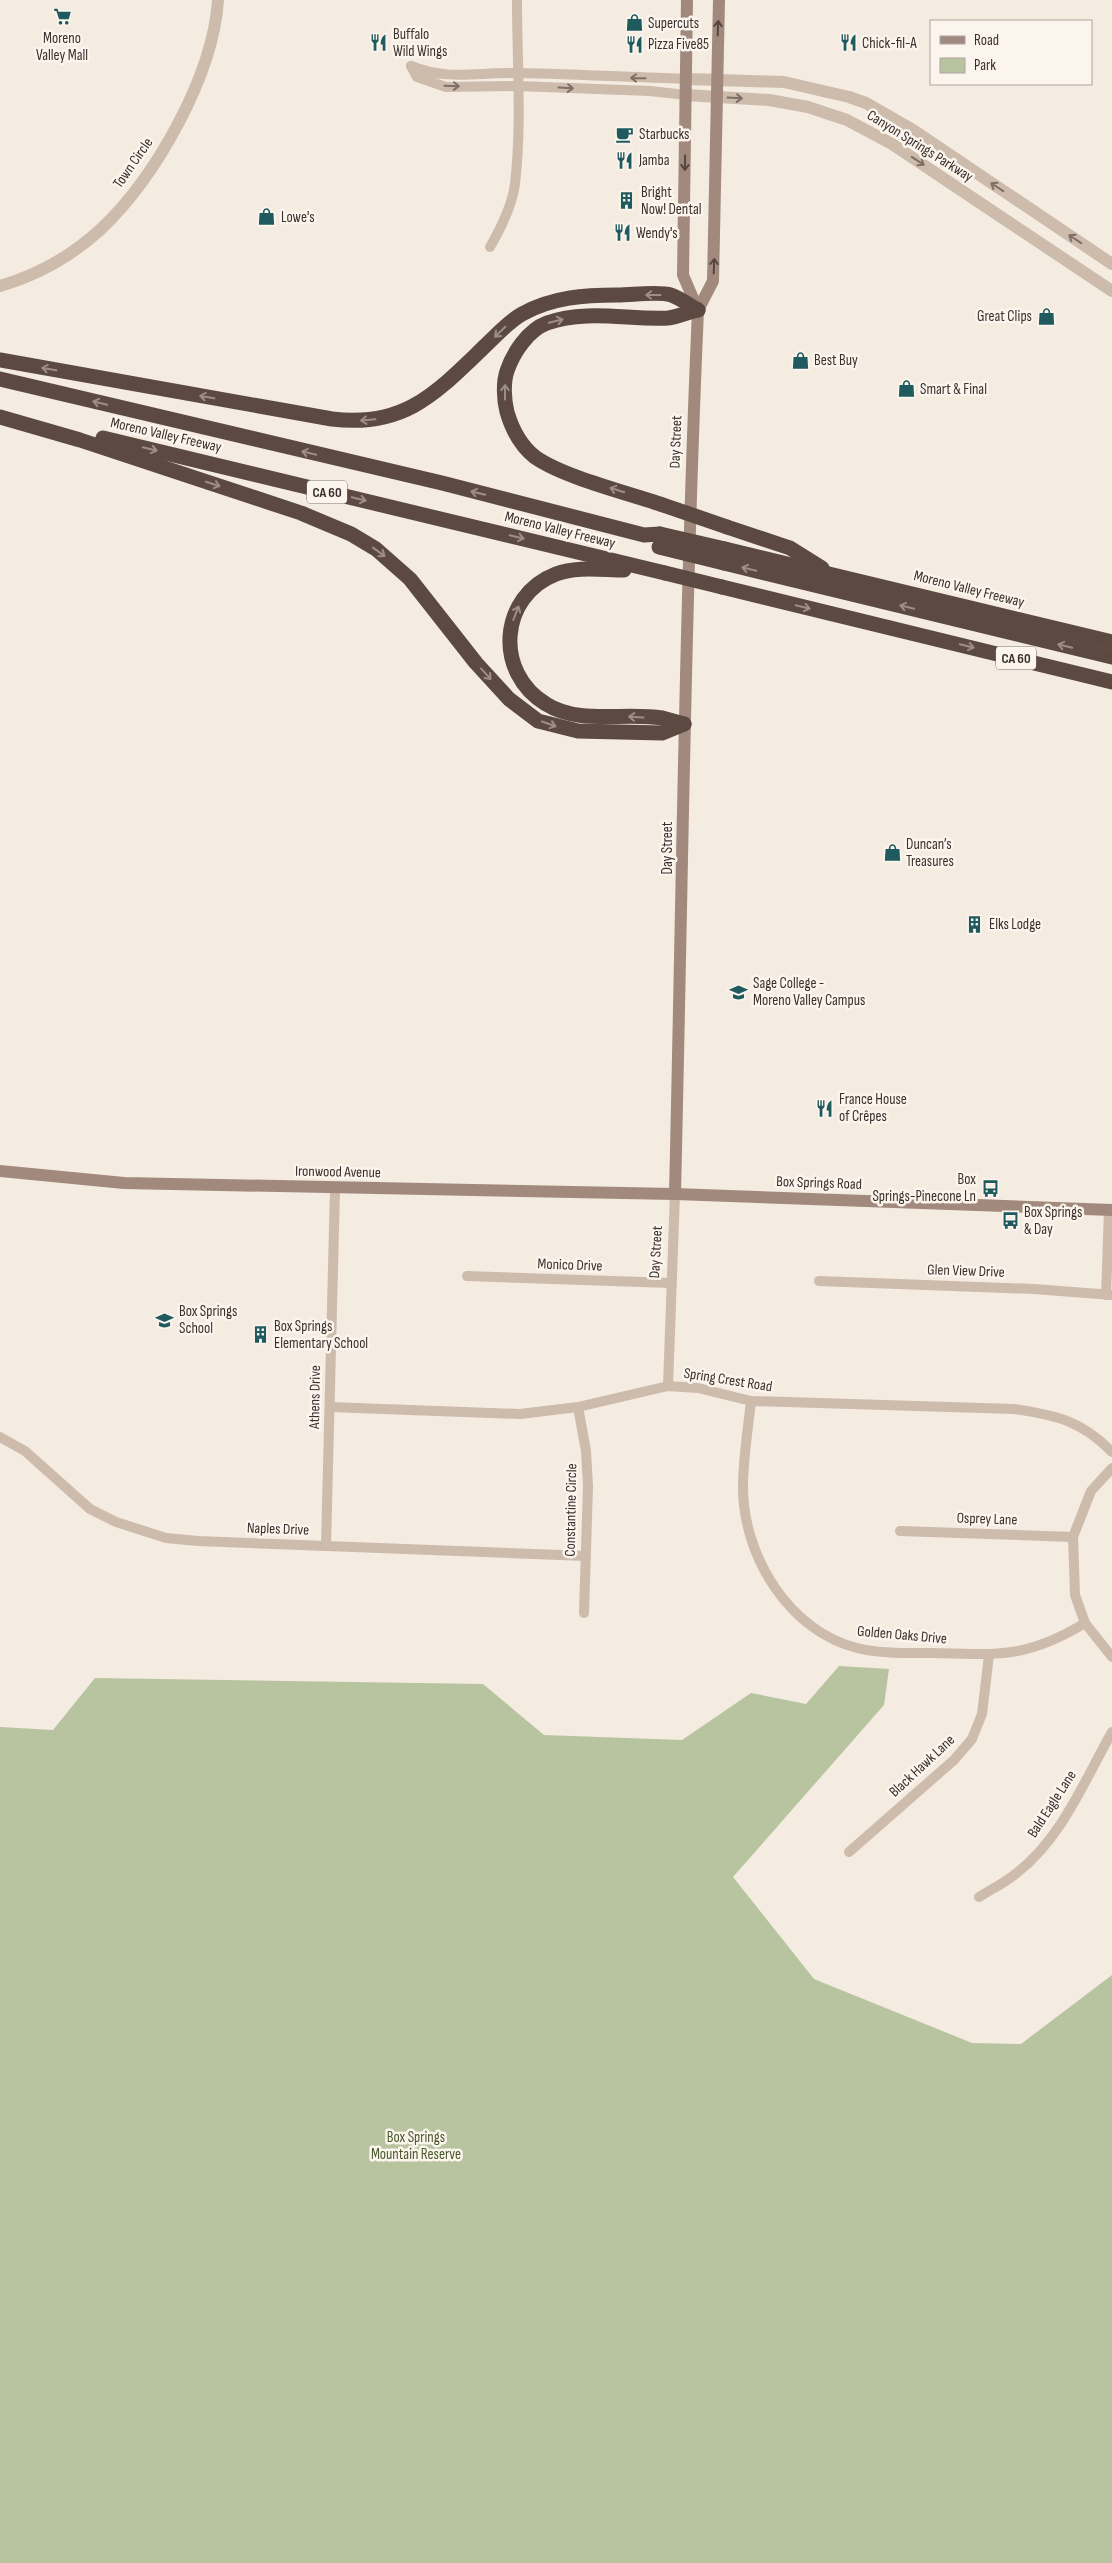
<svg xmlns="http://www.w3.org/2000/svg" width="1112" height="2563" font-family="'Sofia Sans Condensed',sans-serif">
  <rect width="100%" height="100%" fill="#f4ebe1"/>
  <polygon fill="#b8c4a0" points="839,1666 889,1669 884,1705 733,1877 814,1979 972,2043 1021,2044 1112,1975 1112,2563 0,2563 0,1727 53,1730 95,1678 483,1684 544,1735 682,1740 751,1693 806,1704"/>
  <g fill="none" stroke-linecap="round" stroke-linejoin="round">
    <g stroke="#cdbbac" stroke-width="10">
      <polyline points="411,66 417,77 446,87 517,86 650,91 686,95"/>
      <path d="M411 66C448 81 477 72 516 73 572 74 630 77 687 79"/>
      <path d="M490 247C501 228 512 206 515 184 522 123 517 61 517 0"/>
      <polyline points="467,1276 671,1283"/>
      <polyline points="819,1281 1034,1289 1112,1295"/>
      <polyline points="1106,1295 1109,1210"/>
      <polyline points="668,1386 675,1194"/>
      <path d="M751 1401C748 1429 743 1459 743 1487 743 1556 789 1631 857 1648 881 1654 909 1653 933 1653 998 1655 1028 1658 1085 1623"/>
      <path d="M330 1407 520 1414 578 1407 668 1386 698 1388 751 1401 1014 1409C1056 1415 1082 1421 1112 1452"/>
      <polyline points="578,1407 586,1451 588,1486 584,1613"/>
      <polyline points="0,1437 25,1451 90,1509 116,1522 166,1538 198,1541 586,1556"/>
      <polyline points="1112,1468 1091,1491 1073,1537 1075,1595 1085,1623 1112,1657"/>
      <polyline points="900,1531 1073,1537"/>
      <polyline points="326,1546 335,1189"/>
      <polyline points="849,1852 954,1760 972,1739 982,1714 989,1655"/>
      <path d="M979 1897C992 1889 1006 1882 1018 1872 1063 1836 1084 1781 1112 1732"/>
    </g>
    <g stroke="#cdbbac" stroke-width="12">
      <polyline points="687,79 784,82 849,97 866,103 913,130 1112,264"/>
      <polyline points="686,95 769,100 808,107 847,120 892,144 1112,291"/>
      <path d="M0 286C37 275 73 255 101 229 156 177 213 76 218 0"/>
    </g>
    <g stroke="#a18a7d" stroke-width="12">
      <polyline points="698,310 713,281 719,0"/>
      <polyline points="0,1171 124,1183 675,1194 1112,1210"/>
      <path d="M675 1194C682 899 685 605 698 310L683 275 687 0"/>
    </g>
    <g stroke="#5c4a42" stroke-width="15">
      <path d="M0 360 332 419C405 428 436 393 485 346 497 335 508 322 522 314 552 297 585 295 618 295 632 295 659 291 671 295 680 298 689 305 698 310"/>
      <polyline points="0,379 442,483 644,535 660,534"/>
      <polyline points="0,417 80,440 301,513 351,534 376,549 410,579 476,663 509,699 538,721 578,731 662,733 684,724"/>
      <polyline points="103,438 665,573"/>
      <path d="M663 505C628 493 563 477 535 457 521 446 512 429 507 412 504 400 503 383 507 371 513 353 528 330 547 323 587 309 628 320 668 318 678 317 688 312 698 310"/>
      <polyline points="727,527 790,548 822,568"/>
      <polyline points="725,549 1112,642"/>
      <polyline points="724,563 1112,657"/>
      <path d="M624 570C602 570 577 566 556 574 499 596 494 673 546 704 579 725 624 712 662 718 669 720 677 722 684 724"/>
      <polyline points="722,587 1112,682"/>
    </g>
    <g stroke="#5c4a42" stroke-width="15">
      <polyline points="663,505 727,527"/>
      <polyline points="660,534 725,549"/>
      <polyline points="659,547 724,563"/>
      <polyline points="665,573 722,587"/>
    </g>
  </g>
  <defs><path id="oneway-shaft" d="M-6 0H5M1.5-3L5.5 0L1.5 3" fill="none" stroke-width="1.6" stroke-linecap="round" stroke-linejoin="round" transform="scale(1.25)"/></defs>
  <g stroke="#544640">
    <use href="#oneway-shaft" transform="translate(718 28) rotate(-88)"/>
    <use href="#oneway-shaft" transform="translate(685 163) rotate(91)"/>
    <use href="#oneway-shaft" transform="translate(714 266) rotate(-88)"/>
  </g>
  <g stroke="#7d6f65">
    <use href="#oneway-shaft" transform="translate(638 78) rotate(-179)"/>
    <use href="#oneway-shaft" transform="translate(452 86) rotate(2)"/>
    <use href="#oneway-shaft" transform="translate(566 88) rotate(3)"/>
    <use href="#oneway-shaft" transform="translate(735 98) rotate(3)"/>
    <use href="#oneway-shaft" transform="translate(918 161) rotate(33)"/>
    <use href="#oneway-shaft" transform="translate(997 187) rotate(-146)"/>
    <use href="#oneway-shaft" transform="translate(1075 239) rotate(-146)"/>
  </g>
  <g stroke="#9c8e87">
    <use href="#oneway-shaft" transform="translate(653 295) rotate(180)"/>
    <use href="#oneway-shaft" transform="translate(556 321) rotate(-14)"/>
    <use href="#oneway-shaft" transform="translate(500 332) rotate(136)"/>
    <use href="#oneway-shaft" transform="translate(49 369) rotate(-170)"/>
    <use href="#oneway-shaft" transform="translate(505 392) rotate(-90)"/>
    <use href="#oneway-shaft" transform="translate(207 397) rotate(-170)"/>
    <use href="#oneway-shaft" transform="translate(100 403) rotate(-166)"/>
    <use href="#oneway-shaft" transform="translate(368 420) rotate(175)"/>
    <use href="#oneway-shaft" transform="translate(150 449) rotate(13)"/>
    <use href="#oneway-shaft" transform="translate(309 453) rotate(-167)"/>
    <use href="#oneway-shaft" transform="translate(213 484) rotate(18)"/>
    <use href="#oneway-shaft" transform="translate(617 490) rotate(-162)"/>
    <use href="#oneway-shaft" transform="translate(478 493) rotate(-166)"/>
    <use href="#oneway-shaft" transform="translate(359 499) rotate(14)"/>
    <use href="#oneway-shaft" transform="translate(517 537) rotate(14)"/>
    <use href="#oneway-shaft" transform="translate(379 552) rotate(36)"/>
    <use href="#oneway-shaft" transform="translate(749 569) rotate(-166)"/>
    <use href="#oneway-shaft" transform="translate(803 607) rotate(14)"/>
    <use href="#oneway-shaft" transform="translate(907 607) rotate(-166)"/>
    <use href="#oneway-shaft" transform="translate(516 613) rotate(-69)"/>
    <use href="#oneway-shaft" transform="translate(967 646) rotate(14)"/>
    <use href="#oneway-shaft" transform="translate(1065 646) rotate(-166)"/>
    <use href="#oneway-shaft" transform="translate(486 674) rotate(48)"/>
    <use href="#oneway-shaft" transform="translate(636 717) rotate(-177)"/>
    <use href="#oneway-shaft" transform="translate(549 724) rotate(19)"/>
  </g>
  <defs>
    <symbol id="supermarket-bare" viewBox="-9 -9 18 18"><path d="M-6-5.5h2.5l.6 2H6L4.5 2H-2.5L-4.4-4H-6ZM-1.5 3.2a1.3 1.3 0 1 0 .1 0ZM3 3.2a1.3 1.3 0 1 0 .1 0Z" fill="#1f5a5e" stroke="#fbf5ee" stroke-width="2.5" paint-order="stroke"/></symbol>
    <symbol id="shop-bare" viewBox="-9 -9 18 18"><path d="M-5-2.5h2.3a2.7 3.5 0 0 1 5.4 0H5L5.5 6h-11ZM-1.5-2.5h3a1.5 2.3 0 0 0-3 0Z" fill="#1f5a5e" stroke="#fbf5ee" stroke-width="2.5" paint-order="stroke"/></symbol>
    <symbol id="restaurant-bare" viewBox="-9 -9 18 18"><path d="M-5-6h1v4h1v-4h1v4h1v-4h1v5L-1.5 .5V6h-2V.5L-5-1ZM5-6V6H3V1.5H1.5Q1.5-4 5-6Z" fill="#1f5a5e" stroke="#fbf5ee" stroke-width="2.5" paint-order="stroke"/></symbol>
    <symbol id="cafe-bare" viewBox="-9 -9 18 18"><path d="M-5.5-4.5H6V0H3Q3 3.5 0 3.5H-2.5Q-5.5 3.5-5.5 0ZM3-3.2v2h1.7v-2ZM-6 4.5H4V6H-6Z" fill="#1f5a5e" stroke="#fbf5ee" stroke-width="2.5" paint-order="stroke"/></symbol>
    <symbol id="building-bare" viewBox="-9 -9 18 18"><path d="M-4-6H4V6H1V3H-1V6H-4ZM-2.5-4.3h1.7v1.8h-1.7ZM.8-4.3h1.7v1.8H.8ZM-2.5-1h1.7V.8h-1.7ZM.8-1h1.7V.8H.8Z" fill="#1f5a5e" stroke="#fbf5ee" stroke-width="2.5" paint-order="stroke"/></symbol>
    <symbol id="school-bare" viewBox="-9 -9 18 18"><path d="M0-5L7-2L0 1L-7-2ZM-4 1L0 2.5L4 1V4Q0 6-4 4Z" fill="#1f5a5e" stroke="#fbf5ee" stroke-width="2.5" paint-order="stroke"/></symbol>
    <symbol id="bus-bare" viewBox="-9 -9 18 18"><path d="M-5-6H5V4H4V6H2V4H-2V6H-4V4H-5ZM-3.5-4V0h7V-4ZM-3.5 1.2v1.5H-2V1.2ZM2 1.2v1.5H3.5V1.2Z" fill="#1f5a5e" stroke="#fbf5ee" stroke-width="2.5" paint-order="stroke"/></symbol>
  </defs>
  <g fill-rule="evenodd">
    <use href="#supermarket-bare" x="50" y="4" width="25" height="25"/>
    <use href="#shop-bare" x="622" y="10" width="25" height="25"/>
    <use href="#restaurant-bare" x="366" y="30" width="25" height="25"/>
    <use href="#restaurant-bare" x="836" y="30" width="25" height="25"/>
    <use href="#restaurant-bare" x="622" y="32" width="25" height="25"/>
    <use href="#cafe-bare" x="612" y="122" width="25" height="25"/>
    <use href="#restaurant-bare" x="612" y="148" width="25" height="25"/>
    <use href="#building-bare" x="614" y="188" width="25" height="25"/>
    <use href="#shop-bare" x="254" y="204" width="25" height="25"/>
    <use href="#restaurant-bare" x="610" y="220" width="25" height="25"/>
    <use href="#shop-bare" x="1034" y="304" width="25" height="25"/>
    <use href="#shop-bare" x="788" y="348" width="25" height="25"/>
    <use href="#shop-bare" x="894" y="376" width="25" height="25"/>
    <use href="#shop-bare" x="880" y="840" width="25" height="25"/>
    <use href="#building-bare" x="962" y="912" width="25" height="25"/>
    <use href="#school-bare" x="726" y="980" width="25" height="25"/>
    <use href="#restaurant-bare" x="812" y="1096" width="25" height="25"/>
    <use href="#bus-bare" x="978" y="1176" width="25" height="25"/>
    <use href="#bus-bare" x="998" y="1208" width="25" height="25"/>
    <use href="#school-bare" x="152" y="1308" width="25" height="25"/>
    <use href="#building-bare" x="248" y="1322" width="25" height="25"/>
  </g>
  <g text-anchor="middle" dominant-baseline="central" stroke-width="5" stroke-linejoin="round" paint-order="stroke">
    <g fill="#fbf5ee" stroke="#756b66" stroke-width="1">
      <rect x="307" y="480.5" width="40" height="23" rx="4"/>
      <rect x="996" y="646.5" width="40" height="23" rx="4"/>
    </g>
    <g font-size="14" font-weight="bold" fill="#3b302b">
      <text x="327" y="492">CA 60</text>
      <text x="1016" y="658">CA 60</text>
    </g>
    <g font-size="15" fill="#3b302b" stroke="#fbf5ee" text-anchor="start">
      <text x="648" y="23">Supercuts</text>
      <text x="393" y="34">Buffalo<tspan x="393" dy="17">Wild Wings</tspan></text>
      <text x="62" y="38" text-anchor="middle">Moreno<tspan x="62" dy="17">Valley Mall</tspan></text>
      <text x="862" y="43">Chick-fil-A</text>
      <text x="648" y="44">Pizza Five85</text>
      <text x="639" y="134">Starbucks</text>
      <text x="639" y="160">Jamba</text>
      <text x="641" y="192">Bright<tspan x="641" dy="17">Now! Dental</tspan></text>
      <text x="281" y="217">Lowe's</text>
      <text x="636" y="233">Wendy's</text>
      <text x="1032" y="316" text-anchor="end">Great Clips</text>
      <text x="814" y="360">Best Buy</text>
      <text x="920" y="389">Smart &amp; Final</text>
      <text x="906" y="844">Duncan’s<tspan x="906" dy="17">Treasures</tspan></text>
      <text x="989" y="924">Elks Lodge</text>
      <text x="753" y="983">Sage College -<tspan x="753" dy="17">Moreno Valley Campus</tspan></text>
      <text x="839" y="1099">France House<tspan x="839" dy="17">of Crêpes</tspan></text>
      <text x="976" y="1179" text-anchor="end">Box<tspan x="976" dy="17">Springs-Pinecone Ln</tspan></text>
      <text x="1024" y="1212">Box Springs<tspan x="1024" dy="17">&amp; Day</tspan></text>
      <text x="179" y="1311">Box Springs<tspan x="179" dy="17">School</tspan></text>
      <text x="274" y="1326">Box Springs<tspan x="274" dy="17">Elementary School</tspan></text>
    </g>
    <g font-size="15" fill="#3b302b" stroke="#fbf5ee">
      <text transform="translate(920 146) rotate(32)">Canyon Springs Parkway</text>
      <text transform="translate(133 163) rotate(-55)">Town Circle</text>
      <text transform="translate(166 435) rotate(13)">Moreno Valley Freeway</text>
      <text transform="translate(676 442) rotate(-88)">Day Street</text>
      <text transform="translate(560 530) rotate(14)">Moreno Valley Freeway</text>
      <text transform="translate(969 589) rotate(14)">Moreno Valley Freeway</text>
      <text transform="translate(667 848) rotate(-90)">Day Street</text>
      <text transform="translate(338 1172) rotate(1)">Ironwood Avenue</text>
      <text transform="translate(819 1183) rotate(2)">Box Springs Road</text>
      <text transform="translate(656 1252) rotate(-87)">Day Street</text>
      <text transform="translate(570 1265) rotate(2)">Monico Drive</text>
      <text transform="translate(966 1271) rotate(2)">Glen View Drive</text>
      <text transform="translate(728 1380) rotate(9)">Spring Crest Road</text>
      <text transform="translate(315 1397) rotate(-89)">Athens Drive</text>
      <text transform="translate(571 1510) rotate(-89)">Constantine Circle</text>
      <text transform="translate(987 1519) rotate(2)">Osprey Lane</text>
      <text transform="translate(278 1529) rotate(2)">Naples Drive</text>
      <text transform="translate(902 1635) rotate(5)">Golden Oaks Drive</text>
      <text transform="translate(922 1766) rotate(-43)">Black Hawk Lane</text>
      <text transform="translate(1052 1804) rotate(-57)">Bald Eagle Lane</text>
    </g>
    <g font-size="15" fill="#4a5a2e" stroke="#fbf5ee">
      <text x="416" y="2137">Box Springs<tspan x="416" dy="17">Mountain Reserve</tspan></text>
    </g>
  </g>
  <rect x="930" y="20" width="162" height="65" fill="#fbf5ee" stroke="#aea6a0"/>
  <rect x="940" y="36" width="25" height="8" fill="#a18a7d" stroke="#aea6a0"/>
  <text x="974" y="45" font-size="15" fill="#3b302b">Road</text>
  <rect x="940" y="58" width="25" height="15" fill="#b8c4a0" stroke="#aea6a0"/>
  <text x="974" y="70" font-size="15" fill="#3b302b">Park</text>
</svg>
